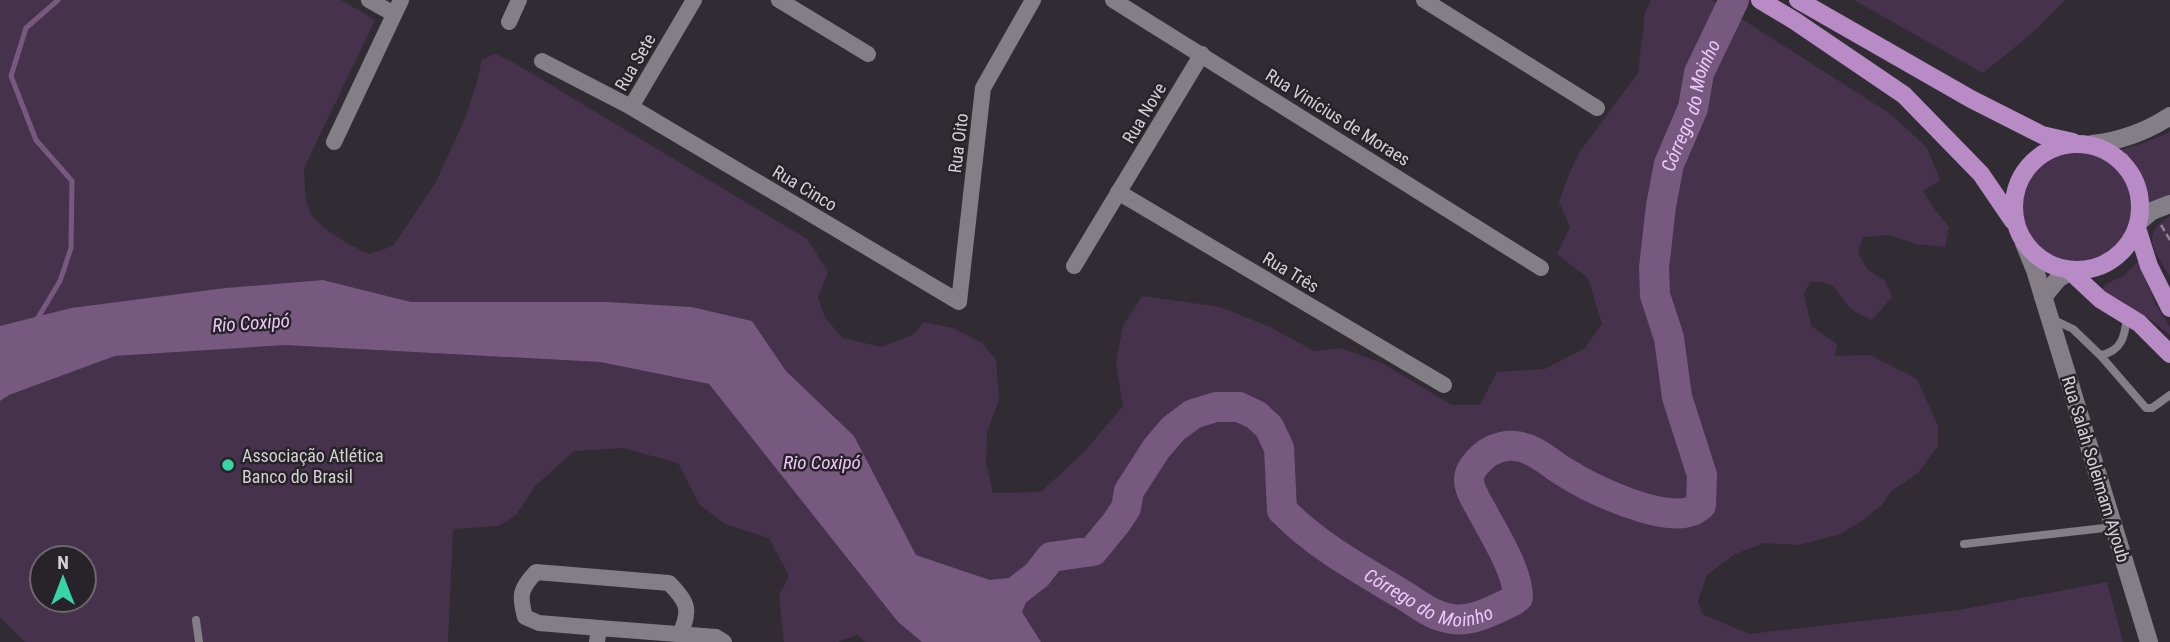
<svg xmlns="http://www.w3.org/2000/svg" width="2170" height="642" font-family="'Roboto Condensed',sans-serif">
  <rect width="100%" height="100%" fill="#312c33"/>
  <g fill="#47324e" fill-rule="evenodd">
    <path d="M0 0H341L375 20 304 168C305 182 304 199 310 212 318 228 354 248 370 254L393 246 436 182 466 116 477 82 482 59 496 54 516 64 807 239 828 272 818 297 825 318 843 338 882 347 914 334 924 322 953 328 982 343 996 360 999 400 987 432 986 463 993 493 1041 492 1084 452 1123 406 1116 363 1123 326 1142 296 1220 307 1270 327 1314 351 1341 348 1382 363 1452 405H1480L1497 372 1545 369 1585 348 1602 324 1588 278 1557 254 1570 227 1559 202 1570 172 1579 153 1638 73 1645 13 1651 0H1712L1892 115 1927 148 1940 180 1923 191 1935 210 1949 227 1945 247 1916 244 1889 235 1863 237 1858 253 1868 270 1885 281 1892 297 1872 320C1867 317 1860 315 1856 312 1835 299 1843 280 1810 282L1804 293 1811 326 1837 344 1835 356 1869 355 1917 379 1938 426V446L1918 473 1891 491 1882 505 1863 520 1840 534 1799 545 1764 543 1735 554 1707 575 1698 601 1702 614 1749 634 1959 610 2107 582 2123 642H1041L1022 612 990 580 916 555 854 436 786 371 752 321 692 307 607 302H411L323 280 225 288 71 308 0 326Z"/>
    <polygon points="1854,0 2065,0 2037,29 1983,73"/>
    <path d="M2170 132V196L2144 212C2147 188 2134 167 2117 151L2144 143Z"/>
    <circle cx="2079" cy="207" r="57"/>
    <path d="M2170 216V277C2156 252 2138 235 2170 216Z"/>
    <polygon points="2138,261 2156,305 2170,327 2170,335 2151,320 2102,289 2106,284 2125,275"/>
    <path d="M285 345 600 362 709 384 898 622 922 642H865L857 635 838 642H784L779 595 789 576 769 538 725 524 700 505 678 463 623 448 574 451 535 486 516 515 498 526 453 529 448 642H25L0 617V401L9 395 115 356ZM42 558H84V600H42Z"/>
  </g>
  <polygon fill="#775980" points="323,280 411,302 607,302 692,307 752,321 786,371 854,436 916,555 990,580 1037,575 1022,612 1041,642 922,642 898,622 709,384 600,362 285,345 115,356 9,395 0,401 0,326 71,308 225,288"/>
  <g fill="none" stroke-linecap="round" stroke-linejoin="round">
    <polyline stroke="#775980" stroke-width="5" points="36,321 60,281 71,248 72,181 36,140 11,76 26,28 58,0"/>
    <path stroke="#775980" stroke-width="30" id="s1" d="M1006 599 1037 575 1051 557 1093 551 1116 523 1126 508 1129 491 1156 449 1173 429 1193 414 1216 407H1239L1256 415 1269 427 1279 448 1282 510C1316 545 1358 568 1400 593 1418 603 1430 616 1452 619 1473 622 1494 610 1513 601L1518 597C1518 572 1495 535 1483 513 1478 503 1468 489 1469 478 1470 467 1484 454 1493 450 1498 448 1508 445 1514 446 1534 447 1549 463 1566 473 1591 489 1663 523 1692 511 1695 510 1698 507 1701 505L1702 475 1677 397 1669 338 1655 295 1654 268 1661 206 1669 164 1693 108 1699 73 1734 0"/>
    <g stroke="#8a868b" stroke-width="2.5" stroke-dasharray="7 3.5" stroke-linecap="butt">
      <polyline points="2125,154 2139,174 2147,194"/>
      <polyline points="2161,225 2170,240"/>
    </g>
    <g stroke="#847e86" stroke-width="8">
      <path d="M2052 319 2073 329 2100 355C2122 352 2125 335 2127 317"/>
      <polyline points="2100,355 2146,408 2152,408 2170,395"/>
      <polyline points="1964,544 2113,527"/>
      <polyline points="196,620 199,642"/>
    </g>
    <g stroke="#847e86" stroke-width="16">
      <polyline points="369,0 394,14"/>
      <polyline points="779,0 868,54"/>
      <polyline points="1113,0 1541,268"/>
      <polyline points="1424,0 1597,108"/>
      <polyline points="509,22 519,0"/>
      <polyline points="542,61 631,107 959,302 983,88 1033,0"/>
      <polyline points="631,107 694,0"/>
      <polyline points="334,142 401,0"/>
      <polyline points="1118,192 1444,385"/>
      <polyline points="1074,266 1202,54"/>
      <path d="M599 628 539 623 525 617C519 595 520 589 536 572L669 583C688 602 691 610 680 634"/>
      <polyline points="597,642 599,628 716,637 724,642"/>
    </g>
    <g stroke="#847e86" stroke-width="18">
      <path d="M2092 144C2120 141 2147 131 2170 116"/>
      <polyline points="2139,222 2152,211 2170,204"/>
      <polyline points="2024,243 2035,270 2149,642"/>
      <polyline points="2043,297 2058,279 2070,271"/>
    </g>
    <g stroke="#b88ac6" stroke-width="18">
      <polyline points="1760,0 1795,21 1904,95 1981,174 2013,221"/>
      <polyline points="1798,0 1971,99 2042,135 2073,142"/>
      <circle cx="2077" cy="207" r="63"/>
      <polyline points="2137,228 2149,266 2170,308"/>
      <polyline points="2070,271 2100,299 2139,323 2170,354"/>
    </g>
  </g>
  <circle fill="#38d4a6" stroke="#272329" stroke-width="2.5" cx="228" cy="465" r="7"/>
  <g text-anchor="middle" dominant-baseline="central" stroke-width="5" stroke-linejoin="round" paint-order="stroke">
    <g font-size="18" fill="#d3d0d4" stroke="#272329">
      <text transform="translate(635 62) rotate(-60)">Rua Sete</text>
      <text transform="translate(1144 113) rotate(-59)">Rua Nove</text>
      <text transform="translate(1338 117) rotate(32)">Rua Vinícius de Moraes</text>
      <text transform="translate(958 143) rotate(-83)">Rua Oito</text>
      <text transform="translate(805 188) rotate(31)">Rua Cinco</text>
      <text transform="translate(1291 272) rotate(31)">Rua Três</text>
      <text transform="translate(2096 469) rotate(73)">Rua Salah Soleimam Ayoub</text>
    </g>
    <g font-size="18" fill="#d3d0d4" stroke="#272329" text-anchor="start">
      <text x="242" y="455">Associação Atlética<tspan x="242" dy="21">Banco do Brasil</tspan></text>
    </g>
    <g font-size="19" font-style="italic" fill="#edc7fa" stroke="#272329">
      <text stroke="none"><textPath href="#s1" startOffset="1526">Córrego do Moinho</textPath></text>
      <text transform="translate(251 323) rotate(-4)">Rio Coxipó</text>
      <text x="822" y="462">Rio Coxipó</text>
      <text stroke="none"><textPath href="#s1" startOffset="621">Córrego do Moinho</textPath></text>
    </g>
  </g>
  <g transform="translate(63 579)"><circle r="33" fill="#272329" stroke="#6c686d" stroke-width="2"/>
  <path d="M0-5L12 26L0 18L-12 26Z" fill="#38d4a6"/>
  <text y="-10" font-size="19" font-weight="bold" text-anchor="middle" fill="#d3d0d4">N</text>
  </g>
</svg>
